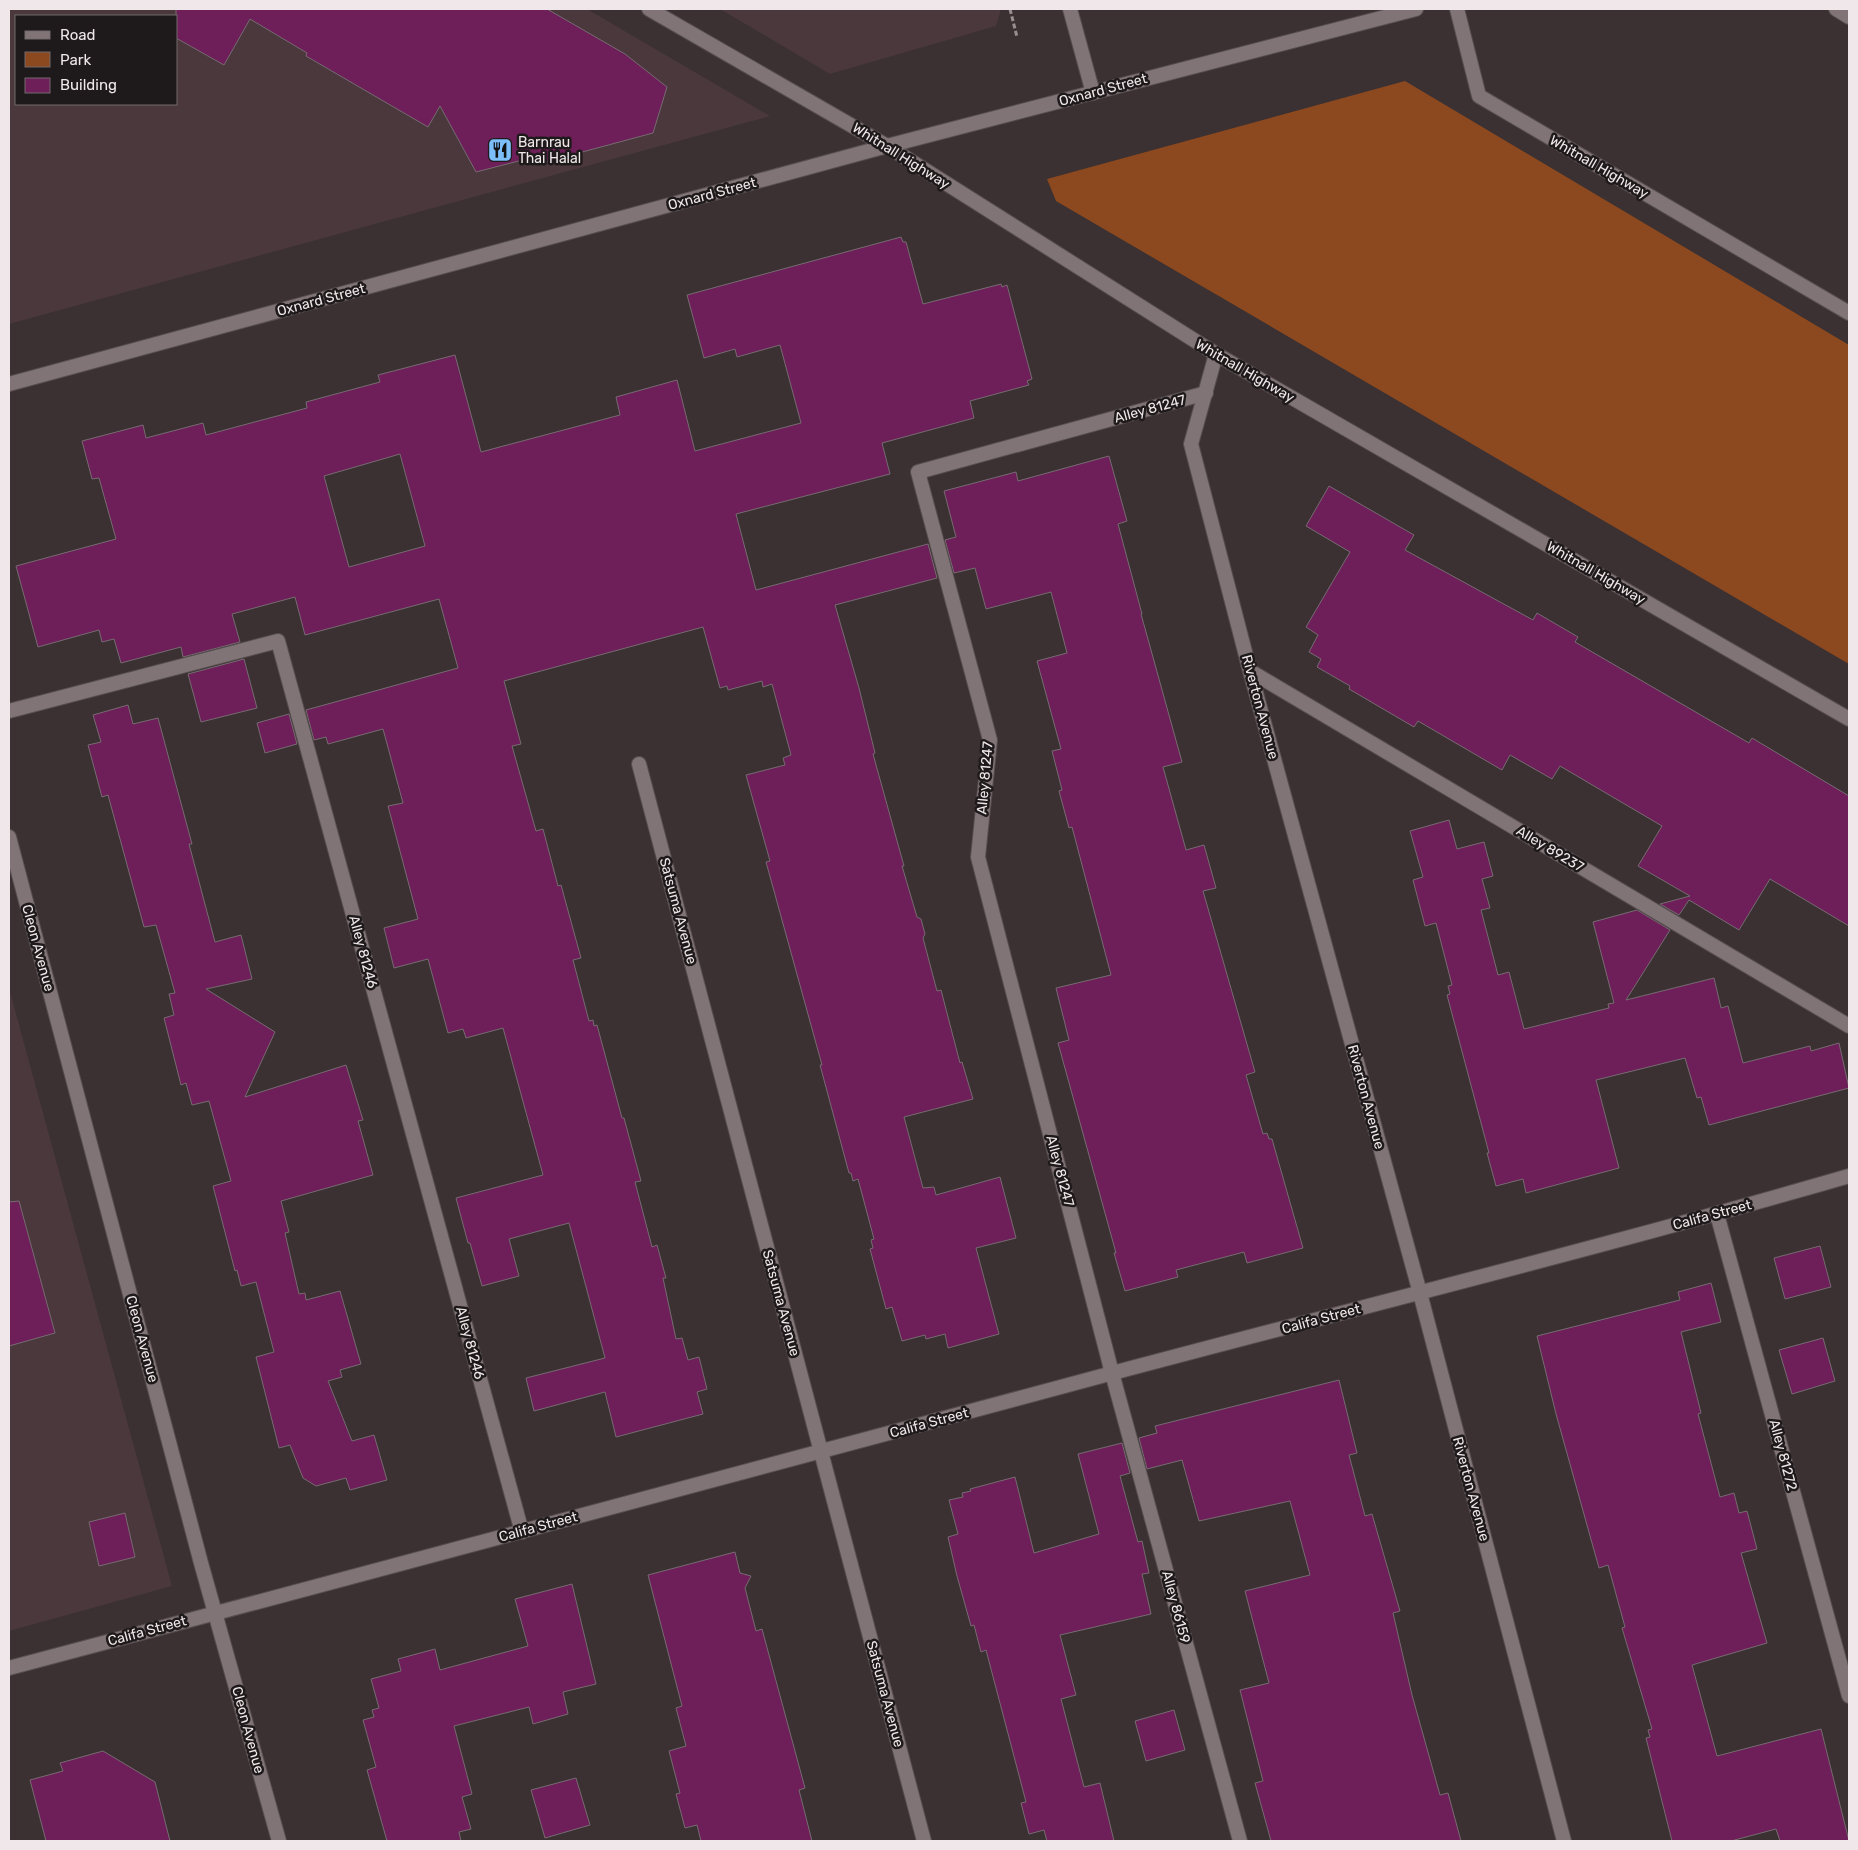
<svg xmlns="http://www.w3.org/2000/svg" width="1858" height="1850" font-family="Rubik,sans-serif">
  <rect width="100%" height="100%" fill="#3b3032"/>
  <g fill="#4a383c" fill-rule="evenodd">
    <path d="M9 9H587L770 116 9 324ZM16 16H176V104H16Z"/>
    <polygon points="720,9 1001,9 996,26 830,74"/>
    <polygon points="9,988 172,1586 9,1631"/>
  </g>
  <polygon fill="#8c491f" points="1405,81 1849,345 1849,664 1056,201 1047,179"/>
  <g fill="#6e1f59" stroke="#766b71" fill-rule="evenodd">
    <polygon points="176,9 547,9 625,54 667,87 653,133 545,162 542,155 476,172 440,106 428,127 306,56 307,53 250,19 224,65 176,38"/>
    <path d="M901 237 903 242H906L923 304 1001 284 1002 287 1007 285 1032 379 1027 381 1029 385 970 401 974 418 882 443 890 474 736 514 756 590 928 544 937 578 835 605 859 688 875 753 873 754 904 866H902L917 917 921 919 925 934 923 938 937 991 941 990 960 1063 962 1062 973 1099 904 1117 923 1188 934 1187 936 1195 1000 1177 1016 1238 976 1248 999 1334 948 1348 945 1334 926 1339 925 1335 902 1341 892 1307 886 1309 870 1249 873 1248 871 1240 874 1239 858 1179 853 1181 851 1173H849L820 1065H822L766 862 770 861 746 775 785 765 783 758 791 755 772 684 763 687 762 681 728 690 727 686 720 688 703 627 504 681 521 744 512 746 536 831 543 829 558 886 561 885 581 958 573 960 589 1021 593 1020 594 1026 597 1025 622 1118H624L641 1181 635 1182 652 1247 657 1245 666 1278H663L676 1339 682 1338 688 1360 699 1357 707 1389 697 1392 703 1414 616 1437 605 1392 534 1411 526 1378 605 1358 569 1223 509 1239 519 1276 482 1286 470 1243H468L456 1198 543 1175 503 1028 466 1038 463 1029 448 1033 428 959 394 968 384 928 418 919 388 806 403 803 383 729 328 744 326 737 314 740 306 710 458 668 439 599 305 635 295 597 232 614 240 642 183 657 181 647 121 663 114 639 102 642 99 630 38 647 16 566 116 539 99 478 92 479 82 441 143 425 146 438 203 423 206 435 307 408 306 402 380 382 378 375 455 355 481 452 620 415 616 397 677 380 695 451 801 423 780 345 737 357 735 349 704 358 687 295ZM400 454 425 546 349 567 324 476Z"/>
    <polygon points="1109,456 1127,521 1118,524 1142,614 1141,614 1182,762 1163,767 1186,850 1204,845 1216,888 1203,891 1255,1072 1246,1075 1263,1134 1267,1133 1269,1139 1272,1139 1303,1248 1247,1263 1244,1252 1176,1270 1178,1277 1125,1291 1114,1253 1116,1253 1058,1043 1069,1040 1056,988 1111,975 1072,827 1069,828 1059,791 1062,790 1052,751 1061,749 1037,661 1067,653 1051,592 986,609 975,568 954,573 945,540 956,537 944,491 1016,472 1018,481"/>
    <polygon points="1329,486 1414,535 1405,550 1533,620 1537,613 1578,637 1575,642 1749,743 1752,738 1849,796 1849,926 1770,879 1739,930 1689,900 1679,915 1660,904 1690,896 1638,866 1662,826 1560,766 1552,779 1510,755 1502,770 1418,721 1414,727 1349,689 1350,686 1317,667 1321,659 1309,652 1318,635 1306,627 1350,552 1306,526"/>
    <polygon points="244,659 257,708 201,722 188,674"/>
    <polygon points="128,705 133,724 158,718 192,844 189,844 215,942 241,935 252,979 206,989 275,1032 245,1097 346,1065 363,1120 358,1121 373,1175 281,1201 289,1232 285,1233 299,1294 305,1293 306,1300 340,1291 361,1364 340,1370 342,1377 328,1381 352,1441 374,1435 387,1480 350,1490 346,1478 316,1486 303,1478 290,1445 279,1448 256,1357 274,1352 256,1282 241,1286 237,1270 235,1271 213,1186 231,1181 209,1101 192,1105 186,1083 181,1085 164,1018 174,1015 169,994 175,993 156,925 144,927 108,795 102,797 88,745 101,742 93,715"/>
    <polygon points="289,714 297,744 265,753 257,723"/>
    <polygon points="1449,820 1457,849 1484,842 1493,876 1482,879 1490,908 1481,910 1498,975 1509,972 1524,1029 1609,1008 1608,1004 1614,1003 1593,922 1637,910 1670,930 1626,1000 1714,978 1721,1008 1728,1006 1743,1063 1810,1046 1811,1051 1839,1043 1849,1088 1709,1125 1701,1097 1697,1098 1685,1058 1596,1080 1619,1168 1526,1193 1523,1179 1496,1186 1487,1153 1489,1153 1447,995 1450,994 1448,986 1452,985 1436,923 1425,926 1413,880 1423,877 1410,831"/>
    <polygon points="19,1201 55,1333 9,1346 9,1202"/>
    <polygon points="1820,1246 1831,1287 1785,1299 1774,1258"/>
    <polygon points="1711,1283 1721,1322 1681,1332 1701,1413 1698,1414 1720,1497 1734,1493 1739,1513 1747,1511 1757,1549 1741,1553 1767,1643 1692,1665 1717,1756 1821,1729 1849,1841 1780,1841 1776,1829 1731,1841 1672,1841 1646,1738 1650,1737 1648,1730 1652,1729 1622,1628 1625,1627 1608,1565 1599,1568 1556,1414 1537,1336 1680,1300 1678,1292"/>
    <polygon points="1823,1338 1835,1381 1792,1394 1779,1350"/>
    <polygon points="1339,1380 1357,1453 1349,1455 1365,1516 1372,1514 1400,1611 1393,1613 1412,1695 1440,1795 1448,1793 1461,1841 1271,1841 1255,1783 1263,1781 1240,1690 1269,1683 1245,1591 1310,1575 1290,1501 1199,1521 1182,1460 1147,1469 1139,1438 1157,1433 1155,1426"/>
    <polygon points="1122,1443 1130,1473 1120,1476 1138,1542 1142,1541 1149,1573 1142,1574 1151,1614 1060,1635 1076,1695 1061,1699 1084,1787 1100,1783 1114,1841 1047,1841 1044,1830 1029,1834 1021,1803 1026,1802 986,1650 981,1652 974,1625 971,1626 957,1576 948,1537 958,1534 949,1500 963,1497 962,1493 971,1491 970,1489 1015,1477 1034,1553 1099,1534 1078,1454"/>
    <polygon points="125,1513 135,1557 99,1566 89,1522"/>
    <polygon points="735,1552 740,1573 751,1576 745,1588 756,1631 762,1629 805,1788 799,1790 812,1841 701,1841 697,1825 685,1828 676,1794 680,1793 669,1751 686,1746 676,1708 682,1706 648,1575"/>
    <polygon points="572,1584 596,1684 563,1692 568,1714 533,1724 529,1707 454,1726 472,1794 462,1797 471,1829 459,1832 461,1841 387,1841 367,1770 376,1767 363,1720 374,1717 372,1710 379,1708 371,1679 401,1671 398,1659 435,1649 440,1670 528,1646 515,1599"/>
    <polygon points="1174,1710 1185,1750 1146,1761 1135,1721"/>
    <polygon points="103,1751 155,1782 170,1841 46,1841 30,1780 63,1771 60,1763"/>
    <polygon points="576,1778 590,1825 545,1838 531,1790"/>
  </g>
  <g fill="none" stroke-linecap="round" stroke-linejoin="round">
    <defs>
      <g id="service">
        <polyline points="1836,9 1849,17"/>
        <polyline points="1206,393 918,472 990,740 978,857 1112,1373 1240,1841"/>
        <polyline points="1250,671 1849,1026"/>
        <polyline points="9,711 278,641 522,1532"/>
        <polyline points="1717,1214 1849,1696"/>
      </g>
      <g id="minor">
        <polyline points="649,9 887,146 1216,354 1849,719"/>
        <polyline points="1070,9 1093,93"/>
        <polyline points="1457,9 1479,96 1849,313"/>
        <polyline points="1216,354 1191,444 1250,671 1420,1293 1564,1841"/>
        <polyline points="639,764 924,1841"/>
        <polyline points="9,837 201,1563 279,1841"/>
        <path d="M9 1668C376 1571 743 1472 1109 1374 1356 1308 1604 1247 1849 1176"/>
      </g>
      <polyline id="secondary" points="9,384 887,146 1416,9"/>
    </defs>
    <use href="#service" stroke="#574e50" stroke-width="16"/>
    <use href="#minor" stroke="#574e50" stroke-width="16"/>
    <use href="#secondary" stroke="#574e50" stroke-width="16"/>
    <polyline stroke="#998f91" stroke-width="3" stroke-dasharray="5 2.5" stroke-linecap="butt" points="1010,9 1017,37"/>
    <use href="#service" stroke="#817477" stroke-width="14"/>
    <use href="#minor" stroke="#817477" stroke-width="14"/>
    <use href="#secondary" stroke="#817477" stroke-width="14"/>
  </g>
  <defs>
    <symbol id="restaurant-square" viewBox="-11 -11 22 22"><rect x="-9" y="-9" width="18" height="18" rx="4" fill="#7cbef9" stroke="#1e191a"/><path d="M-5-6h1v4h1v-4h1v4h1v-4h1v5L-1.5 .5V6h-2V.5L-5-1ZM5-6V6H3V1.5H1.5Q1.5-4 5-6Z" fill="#111"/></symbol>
  </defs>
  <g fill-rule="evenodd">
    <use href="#restaurant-square" x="486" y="136" width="28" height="28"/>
  </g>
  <g text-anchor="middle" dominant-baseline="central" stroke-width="5" stroke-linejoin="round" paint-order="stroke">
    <g font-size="14" fill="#efe7e9" stroke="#1e191a">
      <text transform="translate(1103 90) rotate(-15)">Oxnard Street</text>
      <text transform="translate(901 156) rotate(32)">Whitnall Highway</text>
      <text transform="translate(1599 167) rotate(30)">Whitnall Highway</text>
      <text transform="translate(712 194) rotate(-15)">Oxnard Street</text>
      <text transform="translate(321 300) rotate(-15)">Oxnard Street</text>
      <text transform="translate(1245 371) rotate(30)">Whitnall Highway</text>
      <text transform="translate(1150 409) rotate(-15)">Alley 81247</text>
      <text transform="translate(1596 573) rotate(30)">Whitnall Highway</text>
      <text transform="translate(1260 707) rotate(75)">Riverton Avenue</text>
      <text transform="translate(985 778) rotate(-85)">Alley 81247</text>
      <text transform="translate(1550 849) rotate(31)">Alley 89237</text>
      <text transform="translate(678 911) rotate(75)">Satsuma Avenue</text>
      <text transform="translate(38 948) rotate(75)">Cleon Avenue</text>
      <text transform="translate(363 952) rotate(75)">Alley 81246</text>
      <text transform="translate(1366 1097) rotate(75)">Riverton Avenue</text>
      <text transform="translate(1060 1171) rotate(75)">Alley 81247</text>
      <text transform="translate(1712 1215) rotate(-15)">Califa Street</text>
      <text transform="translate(781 1303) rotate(75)">Satsuma Avenue</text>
      <text transform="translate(1321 1319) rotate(-15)">Califa Street</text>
      <text transform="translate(142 1339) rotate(75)">Cleon Avenue</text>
      <text transform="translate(470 1343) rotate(75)">Alley 81246</text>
      <text transform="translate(929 1423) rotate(-15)">Califa Street</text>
      <text transform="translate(1783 1455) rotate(75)">Alley 81272</text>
      <text transform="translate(1471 1489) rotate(75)">Riverton Avenue</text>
      <text transform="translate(538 1527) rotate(-15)">Califa Street</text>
      <text transform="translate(1176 1607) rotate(75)">Alley 86159</text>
      <text transform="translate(147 1631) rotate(-15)">Califa Street</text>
      <text transform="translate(885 1694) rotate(75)">Satsuma Avenue</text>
      <text transform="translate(248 1730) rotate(75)">Cleon Avenue</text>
    </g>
    <g font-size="14" fill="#efe7e9" stroke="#1e191a" text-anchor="start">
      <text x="518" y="142">Barnrau<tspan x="518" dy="16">Thai Halal</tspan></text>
    </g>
  </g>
  <rect width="1858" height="1850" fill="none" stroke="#efe7e9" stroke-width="20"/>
  <rect x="15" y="15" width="162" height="90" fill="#1e191a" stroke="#726b6d"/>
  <rect x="25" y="31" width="25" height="8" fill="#817477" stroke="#726b6d"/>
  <text x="60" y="40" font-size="15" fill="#efe7e9">Road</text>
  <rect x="25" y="52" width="25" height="15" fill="#8c491f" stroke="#726b6d"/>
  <text x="60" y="65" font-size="15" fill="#efe7e9">Park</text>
  <rect x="25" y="78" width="25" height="15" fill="#6e1f59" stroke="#726b6d"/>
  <text x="60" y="90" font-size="15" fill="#efe7e9">Building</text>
</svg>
